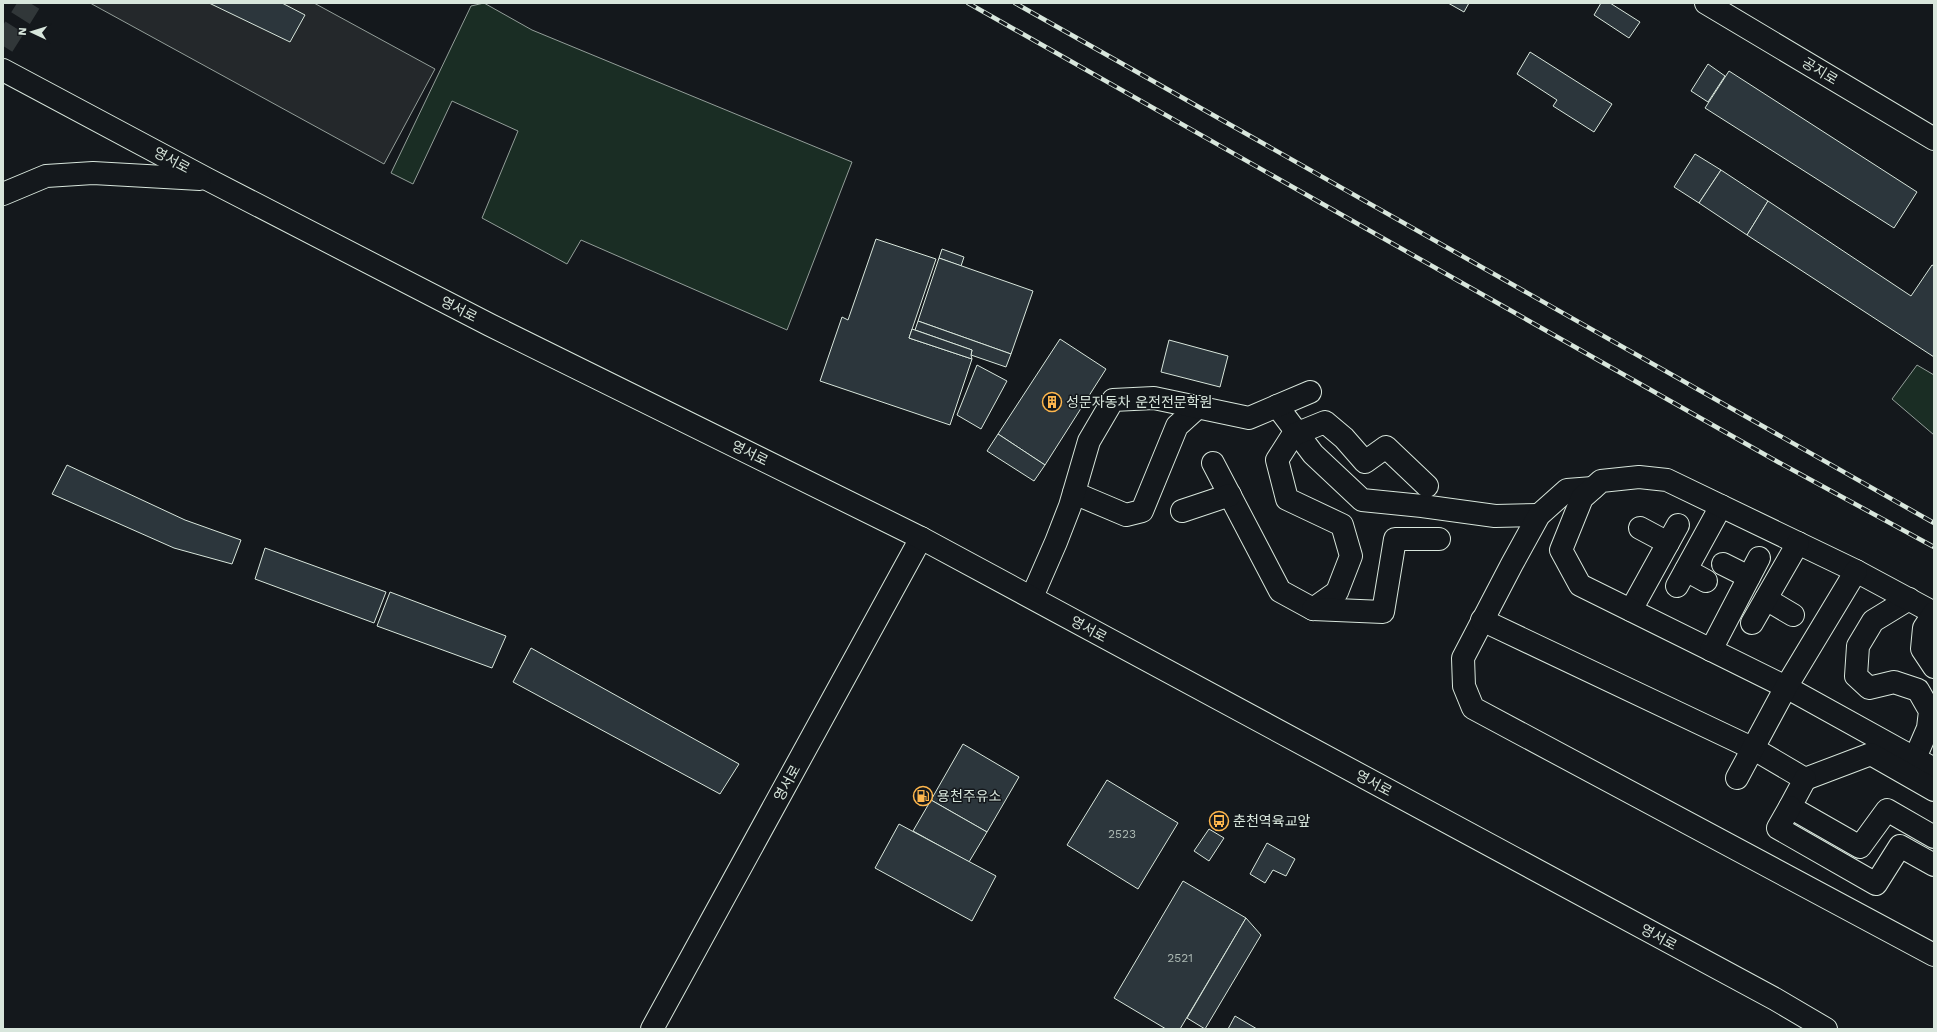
<svg xmlns="http://www.w3.org/2000/svg" width="1937" height="1032" font-family="'Work Sans','Noto Sans KR',sans-serif">
  <rect width="100%" height="100%" fill="#14181c"/>
  <g fill="#1a2d24" stroke="#939e99">
    <polygon points="484,3 532,30 852,162 787,330 581,240 567,264 482,218 518,131 452,101 413,184 391,173 471,6"/>
    <polygon points="1917,365 1934,375 1934,435 1892,399"/>
  </g>
  <polygon fill="#24282b" stroke="#939e99" points="90,3 314,3 435,69 384,164"/>
  <g fill="#2c363c" stroke="#d8e6dc">
    <polygon points="209,3 282,3 305,15 290,42"/>
    <polygon points="1448,3 1469,3 1464,12"/>
    <polygon points="1601,3 1610,3 1640,22 1629,38 1594,15"/>
    <polygon points="1530,52 1612,104 1594,132 1553,106 1557,100 1517,74"/>
    <polygon points="1708,64 1725,76 1708,102 1691,91"/>
    <polygon points="1729,71 1917,192 1894,228 1705,108"/>
    <polygon points="1695,154 1721,170 1699,203 1674,187"/>
    <polygon points="1721,170 1768,201 1747,235 1699,203"/>
    <polygon points="1768,201 1911,296 1932,265 1934,266 1934,357 1747,235"/>
    <polygon points="876,239 936,259 909,338 972,359 950,425 820,381 842,317 848,320"/>
    <polygon points="942,249 964,257 961,266 939,258"/>
    <polygon points="939,258 1033,291 1011,354 918,321"/>
    <polygon points="918,321 1011,354 1006,367 971,355 972,350 915,330"/>
    <polygon points="912,329 972,350 971,355 972,359 909,338"/>
    <polygon points="1060,339 1106,369 1045,465 998,434"/>
    <polygon points="1169,340 1228,356 1220,387 1161,372"/>
    <polygon points="977,365 1007,381 981,429 957,415"/>
    <polygon points="998,434 1045,465 1034,481 987,451"/>
    <polygon points="67,465 185,520 241,540 232,564 174,548 52,494"/>
    <polygon points="265,548 386,592 374,623 255,579"/>
    <polygon points="390,592 506,636 492,668 377,626"/>
    <polygon points="531,648 739,764 720,794 513,682"/>
    <polygon points="963,744 1019,777 987,832 931,800"/>
    <polygon points="1107,780 1178,823 1138,889 1067,845"/>
    <polygon points="931,800 987,832 969,862 913,831"/>
    <polygon points="899,824 996,876 972,921 875,868"/>
    <polygon points="1209,829 1224,838 1209,861 1194,851"/>
    <polygon points="1267,843 1295,859 1286,876 1273,870 1265,883 1250,874"/>
    <polygon points="1183,881 1246,918 1180,1029 1166,1029 1114,998"/>
    <polygon points="1246,918 1261,935 1205,1029 1187,1018"/>
    <polygon points="1235,1016 1257,1029 1228,1029"/>
  </g>
  <g fill="none" stroke-linecap="round" stroke-linejoin="round">
    <polyline stroke="#313739" stroke-width="22" stroke-dasharray="22 11" stroke-linecap="butt" points="3,46 30,3"/>
    <defs>
      <g id="minor">
        <polyline points="1706,3 1934,139"/>
        <polyline points="1277,406 1313,454 1362,500 1422,506 1495,516 1539,515"/>
        <polyline points="1213,463 1280,591 1313,609 1337,592 1351,556 1342,525 1287,499 1277,460 1293,435 1325,422 1344,438 1365,462 1386,447 1427,486"/>
        <polyline points="1593,488 1567,490 1539,515 1512,564 1463,658 1464,686 1473,708 1934,955"/>
        <polyline points="1074,493 1126,515 1142,511 1177,426 1198,407"/>
        <polyline points="1182,511 1230,495"/>
        <polyline points="1640,528 1668,543"/>
        <polyline points="1723,564 1749,577"/>
        <polyline points="1686,570 1706,581"/>
        <polyline points="1677,586 1721,506"/>
        <polyline points="1032,597 1056,542 1070,506 1089,441 1113,400 1154,398 1249,418 1310,392"/>
        <polyline points="1766,599 1793,615"/>
        <polyline points="1909,599 1873,621 1858,646 1856,676 1869,688 1894,682 1918,690 1930,711 1928,728 1915,758"/>
        <polyline points="1313,609 1383,612 1395,539 1439,539"/>
        <polyline points="1631,610 1678,525"/>
        <polyline points="1934,613 1856,571 1667,480 1639,477 1601,481 1582,498 1561,550 1580,585 1786,687 1934,769"/>
        <polyline points="1934,613 1924,628 1922,649 1934,667"/>
        <polyline points="1482,620 1754,749 1805,779 1871,754 1934,790"/>
        <polyline points="1752,623 1798,543"/>
        <polyline points="1711,650 1759,558"/>
        <polyline points="1737,778 1786,687 1856,571"/>
        <polyline points="1805,779 1790,807 1860,847 1887,810 1934,837"/>
        <polyline points="1790,807 1778,828 1876,884 1900,846 1934,865"/>
        <polyline points="652,1029 921,538"/>
      </g>
      <g id="major">
        <polyline points="3,70 207,179 490,325 921,538 1775,999 1826,1029"/>
        <polyline points="3,194 46,176 93,173 200,179"/>
      </g>
    </defs>
    <use href="#minor" stroke="#d8e6dc" stroke-width="24"/>
    <use href="#major" stroke="#d8e6dc" stroke-width="24"/>
    <use href="#minor" stroke="#14181c" stroke-width="22"/>
    <use href="#major" stroke="#14181c" stroke-width="22"/>
    <defs>
      <g id="rail">
        <polyline points="968,3 1778,462 1934,547"/>
        <polyline points="1015,3 1934,523"/>
      </g>
    </defs>
    <use href="#rail" stroke="#d8e6dc" stroke-width="4.5"/>
    <use href="#rail" stroke="#14181c" stroke-width="3" stroke-dasharray="9" stroke-linecap="butt"/>
  </g>
  <defs>
    <symbol id="building-ring" viewBox="-11 -11 22 22"><circle r="9.5" fill="#14181c" stroke="#ffb74d" stroke-width="1.5"/><path d="M-4-6H4V6H1V3H-1V6H-4ZM-2.5-4.3h1.7v1.8h-1.7ZM.8-4.3h1.7v1.8H.8ZM-2.5-1h1.7V.8h-1.7ZM.8-1h1.7V.8H.8Z" fill="#ffb74d"/></symbol>
    <symbol id="fuel-ring" viewBox="-11 -11 22 22"><circle r="9.5" fill="#14181c" stroke="#ffb74d" stroke-width="1.5"/><path d="M-5.5-6h7V0h2V4h1.3V-2.5L3-4.5l.8-.8L6-3V5H2.5V1h-1V6h-7ZM-4.2-4.7v3.2H.2V-4.7Z" fill="#ffb74d"/></symbol>
    <symbol id="bus-ring" viewBox="-11 -11 22 22"><circle r="9.5" fill="#14181c" stroke="#ffb74d" stroke-width="1.5"/><path d="M-5-6H5V4H4V6H2V4H-2V6H-4V4H-5ZM-3.5-4V0h7V-4ZM-3.5 1.2v1.5H-2V1.2ZM2 1.2v1.5H3.5V1.2Z" fill="#ffb74d"/></symbol>
  </defs>
  <g fill-rule="evenodd">
    <use href="#building-ring" x="1041" y="391" width="22" height="22"/>
    <use href="#fuel-ring" x="912" y="785" width="22" height="22"/>
    <use href="#bus-ring" x="1208" y="810" width="22" height="22"/>
  </g>
  <g text-anchor="middle" dominant-baseline="central" stroke-width="3" stroke-linejoin="round" paint-order="stroke">
    <g font-size="12" fill="#adbab4">
      <text x="1122" y="834">2523</text>
      <text x="1180" y="958">2521</text>
    </g>
    <g font-size="14" fill="#d8e6dc" stroke="#14181c">
      <text transform="translate(1820 71) rotate(31)">공지로</text>
      <text transform="translate(172 160) rotate(28)">영서로</text>
      <text transform="translate(459 309) rotate(27)">영서로</text>
      <text transform="translate(750 453) rotate(26)">영서로</text>
      <text transform="translate(1089 629) rotate(28)">영서로</text>
      <text transform="translate(787 783) rotate(-61)">영서로</text>
      <text transform="translate(1374 783) rotate(28)">영서로</text>
      <text transform="translate(1659 937) rotate(28)">영서로</text>
    </g>
    <g font-size="14" fill="#d8e6dc" stroke="#14181c" text-anchor="start">
      <text x="1066" y="402">성문자동차 운전전문학원</text>
      <text x="937" y="796">용천주유소</text>
      <text x="1233" y="821">춘천역육교앞</text>
    </g>
  </g>
  <rect width="1937" height="1032" fill="none" stroke="#d8e6dc" stroke-width="8"/>
  <g transform="translate(32 32) rotate(274)" stroke="#14181c" stroke-width="3" paint-order="stroke">
  <path d="M0-3L7 15L0 10L-7 15Z" fill="#d8e6dc"/>
  <text y="-6" font-size="11" font-weight="bold" text-anchor="middle" fill="#d8e6dc">N</text>
  </g>
</svg>
